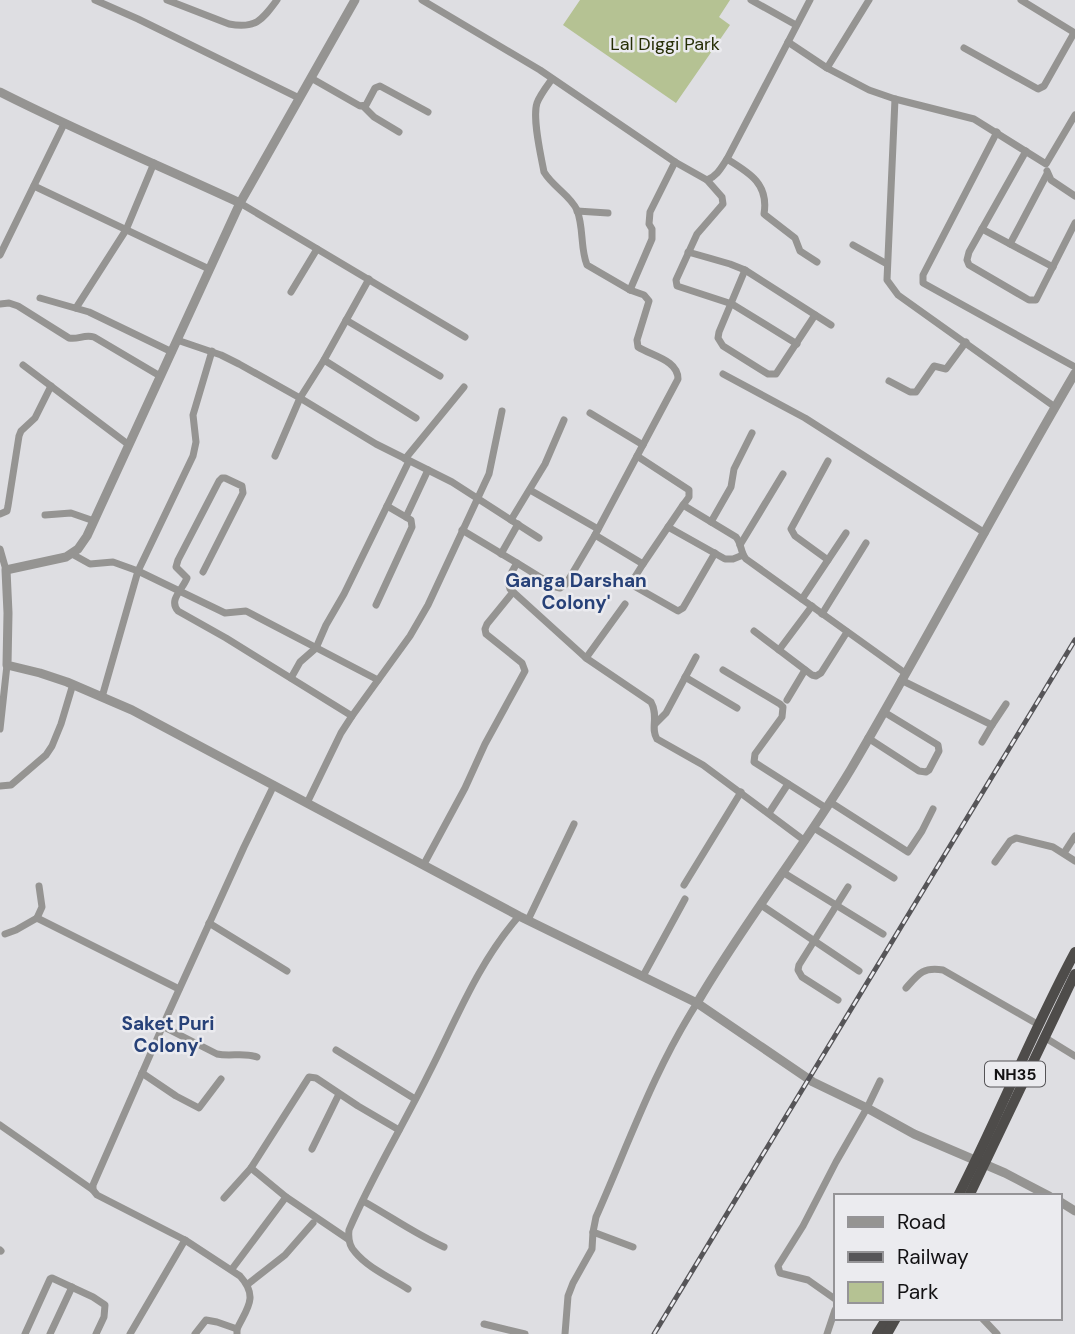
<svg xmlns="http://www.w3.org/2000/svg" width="1075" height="1334" font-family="'DM Sans',sans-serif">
  <rect width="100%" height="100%" fill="#dedee2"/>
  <polygon fill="#b5c293" points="580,0 730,0 719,17 730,25 676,103 563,25"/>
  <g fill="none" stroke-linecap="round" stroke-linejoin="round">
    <g stroke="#959492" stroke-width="7">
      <polyline points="95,0 138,19 299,98"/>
      <path d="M167 0 229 24C256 29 262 20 277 0"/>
      <path d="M422 0 540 70 675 162 707 180C717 176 721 168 727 159L810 0"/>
      <polyline points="751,0 796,25"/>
      <polyline points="1021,0 1075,33"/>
      <polyline points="788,42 827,68 869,90 895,99 974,119 1046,164 1075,115"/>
      <polyline points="964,48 1038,89 1044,86 1074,33"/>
      <polyline points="827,68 869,0"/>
      <polyline points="311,78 360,106 366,105 375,88 380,86 428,112"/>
      <path d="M552 79C547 86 540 95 537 103 532 118 541 156 544 172 553 187 570 195 577 210 584 228 580 248 587 265L630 290 652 239V229L649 224 650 212 675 162"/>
      <polyline points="895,99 887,280 898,295 1055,407"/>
      <polyline points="363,106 374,117 399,132"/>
      <polyline points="997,132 923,275 923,283 1075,367"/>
      <polyline points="1026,151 969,252 967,260 969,265 1029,300 1036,300 1075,223"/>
      <path d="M727 159C750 173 769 184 764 214L795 238 800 251 817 262"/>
      <polyline points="1047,171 1051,180 1075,196"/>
      <polyline points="707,180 722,197 723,204 697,234 676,280 677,286 732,304 797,344"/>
      <polyline points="34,186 209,269"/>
      <polyline points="240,203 465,337"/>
      <polyline points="577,211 608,213"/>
      <polyline points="982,229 1053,267"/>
      <polyline points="1010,244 1047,174"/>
      <polyline points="853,245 887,264"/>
      <polyline points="688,252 730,264 745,270 831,325"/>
      <polyline points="0,255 64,124"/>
      <polyline points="745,270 719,332 718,338 723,346 768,374 776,374 815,315"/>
      <polyline points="291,292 317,249"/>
      <polyline points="40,298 89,312 172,352"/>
      <path d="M0 304 9 303 18 306 69 338C78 340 84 334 94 337L160 376"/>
      <polyline points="76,308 126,230 154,163"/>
      <polyline points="346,320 440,376"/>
      <polyline points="177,340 221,355 239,364 300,398 376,444 452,482 539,538"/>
      <polyline points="324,360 416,418"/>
      <polyline points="23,365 129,445"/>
      <polyline points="723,374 805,418 985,533"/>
      <polyline points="889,381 910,392 916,392 934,366 946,369 966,342"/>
      <polyline points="590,413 643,445"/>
      <polyline points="275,456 300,398 324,360 369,279"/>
      <polyline points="637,456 689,490 689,497 683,505"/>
      <polyline points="405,459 464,387"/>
      <polyline points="828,461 791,529 795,536 828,560"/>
      <polyline points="530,490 598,529"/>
      <polyline points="0,514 7,511 8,506 19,436 21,431 35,418 51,386"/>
      <polyline points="45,515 71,513 94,521"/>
      <polyline points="406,517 428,470"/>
      <polyline points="511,520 545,464 564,420"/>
      <polyline points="711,522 731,487 734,469 752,433"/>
      <polyline points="668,527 725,559 733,559 743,555"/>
      <path d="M462 530 517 563C512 572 506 579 510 589L586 658 651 702C659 716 650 728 657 739L703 765 805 841"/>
      <path d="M595 535 643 564 683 505 736 537C742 544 740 552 746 559L905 673"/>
      <polyline points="740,545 783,474"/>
      <polyline points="0,549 6,570"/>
      <polyline points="72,554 90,564 113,562 138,571 225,613 246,611 378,680"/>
      <polyline points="501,554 518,524"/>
      <path d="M517 563 556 587 560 588 566 584 595 535 678 379C678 360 652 356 638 347L637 340 649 301 644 295 630 290"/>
      <polyline points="643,564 633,580 634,586 678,611 683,608 715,553"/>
      <path d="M203 572 243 493 242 486 225 478H222L219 481 178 560 176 567 187 578C183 589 168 600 178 611L226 638 352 716"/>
      <polyline points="802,599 846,533"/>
      <polyline points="376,605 412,527 411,520 387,506"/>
      <polyline points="822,614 866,543"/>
      <polyline points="754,631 812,675 816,676 821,673 847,632"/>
      <polyline points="779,650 812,606"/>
      <polyline points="586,658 625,604"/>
      <polyline points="723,670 780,704 783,707 782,717 755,754 754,762 826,808"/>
      <polyline points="685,677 737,708"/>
      <polyline points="291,678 300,662 316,648 326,625 344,594 409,461"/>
      <polyline points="901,680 992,725 1006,704"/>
      <polyline points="102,697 138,571 193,456 196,442 193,415 212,351"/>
      <polyline points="787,700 805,670"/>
      <polyline points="655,724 666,713 696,657"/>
      <polyline points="0,729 7,665"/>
      <polyline points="868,738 919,771 926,772 929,770 939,751 938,745 884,712"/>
      <polyline points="982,742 992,725"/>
      <polyline points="0,786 11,785 46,755 52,746 61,724 73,684"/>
      <polyline points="830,802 908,852 922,831 933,809"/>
      <polyline points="307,803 341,733 352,716 410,636 428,605 489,474 502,411"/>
      <polyline points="769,813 788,784"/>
      <polyline points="814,828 894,878"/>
      <polyline points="1064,853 1075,836"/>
      <polyline points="995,862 1010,841 1016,838 1053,847 1075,861"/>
      <polyline points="424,864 465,788 485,744 525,671 522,663 486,634 485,629 487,624 513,592"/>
      <polyline points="784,873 883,934"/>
      <polyline points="684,885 741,792"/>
      <polyline points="761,905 859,971"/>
      <polyline points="37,918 42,907 39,886"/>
      <polyline points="528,920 574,824"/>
      <polyline points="209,923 287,971"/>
      <polyline points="5,934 16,930 37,918 179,989"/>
      <polyline points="643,976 685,899"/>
      <path d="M906 988C919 973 923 967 943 970L1039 1025"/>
      <polyline points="838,1000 802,977 798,970 799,965 848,887"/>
      <path d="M162 1026 217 1054C231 1057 243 1052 257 1057"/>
      <polyline points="1044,1037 1075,1056"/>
      <polyline points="336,1050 415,1099"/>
      <polyline points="142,1073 176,1096 199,1108 221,1079"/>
      <polyline points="0,1125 93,1190"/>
      <polyline points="312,1149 339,1094"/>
      <polyline points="251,1168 286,1197 348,1239"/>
      <polyline points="224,1198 251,1168 309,1077 316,1078 358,1106 399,1130"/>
      <path d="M363 1201C390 1216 415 1234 444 1247"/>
      <polyline points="593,1232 633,1247"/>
      <polyline points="0,1250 1,1251"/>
      <polyline points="232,1269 286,1197"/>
      <polyline points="248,1284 285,1255 313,1223"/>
      <path d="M408 1289C391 1278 368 1268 355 1252 349 1246 348 1239 349 1230 372 1176 403 1126 429 1073 457 1018 478 963 519 916"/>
      <polyline points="835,1299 808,1280 780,1273 778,1266 803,1226 836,1162 867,1108 880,1081"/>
      <polyline points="982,1318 997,1334"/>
      <polyline points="484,1324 525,1334"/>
      <polyline points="25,1334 50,1279 52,1278 93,1297 105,1305 104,1317 96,1334"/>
      <polyline points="50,1334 72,1287"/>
      <polyline points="130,1334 185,1240"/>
      <polyline points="195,1334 206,1320 217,1322 237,1329"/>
      <path d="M237 1334V1329C247 1308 259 1297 240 1276L185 1240 97 1195 93 1190V1185L168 1014 244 847 274 785"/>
      <path d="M565 1334 568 1296 573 1283 592 1249 593 1232 596 1217C628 1145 654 1070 697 1003"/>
      <polyline points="827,1334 835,1310"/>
    </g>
    <g stroke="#959492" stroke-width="9">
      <polyline points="355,0 240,203 87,536 78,549 66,557 6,570 8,613 7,665 40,673 67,682 132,710 519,916 697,1003 813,1082 867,1108 914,1134 1005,1173 1049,1196"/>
      <path d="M0 92C79 132 160 166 240 203"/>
      <path d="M697 1003C744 922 803 849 851 769 928 638 998 504 1075 373"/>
      <polyline points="1059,1201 1075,1211"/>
    </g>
    <g stroke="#4e4c4a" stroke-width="10">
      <path d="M958 1196C999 1116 1032 1032 1075 952"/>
      <polyline points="969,1196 1075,974"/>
      <polyline points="877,1334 887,1318"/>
      <polyline points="887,1334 896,1318"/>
    </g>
    <defs>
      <polyline id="rail" points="654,1334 1075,640"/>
    </defs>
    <use href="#rail" stroke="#565558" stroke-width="5"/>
    <use href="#rail" stroke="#ebebef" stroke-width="2.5" stroke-dasharray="8" stroke-linecap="butt"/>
  </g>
  <g text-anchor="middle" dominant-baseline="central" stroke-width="5" stroke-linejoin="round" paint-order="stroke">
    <rect fill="#ebebef" stroke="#545356" stroke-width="2" x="985" y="1061.5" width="60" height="25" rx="5"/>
    <g font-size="16" font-weight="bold" fill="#131214">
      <text x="1015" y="1074">NH35</text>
    </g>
    <g font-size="18" fill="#262e05" stroke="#ebebef">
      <text x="665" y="44">Lal Diggi Park</text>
    </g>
    <g font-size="19" font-weight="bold" fill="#274178" stroke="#ebebef">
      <text x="576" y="580">Ganga Darshan<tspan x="576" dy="22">Colony'</tspan></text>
      <text x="168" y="1023">Saket Puri<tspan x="168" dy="22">Colony'</tspan></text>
    </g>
  </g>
  <rect x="834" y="1194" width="228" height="126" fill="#ebebef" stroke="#959497" stroke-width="2"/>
  <rect x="848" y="1217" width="35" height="10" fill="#959492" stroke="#959497" stroke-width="2"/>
  <text x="897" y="1229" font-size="21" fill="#131214">Road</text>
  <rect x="848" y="1252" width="35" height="10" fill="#565558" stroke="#959497" stroke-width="2"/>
  <text x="897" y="1264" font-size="21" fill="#131214">Railway</text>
  <rect x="848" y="1282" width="35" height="21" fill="#b5c293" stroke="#959497" stroke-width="2"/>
  <text x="897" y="1299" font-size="21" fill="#131214">Park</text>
</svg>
